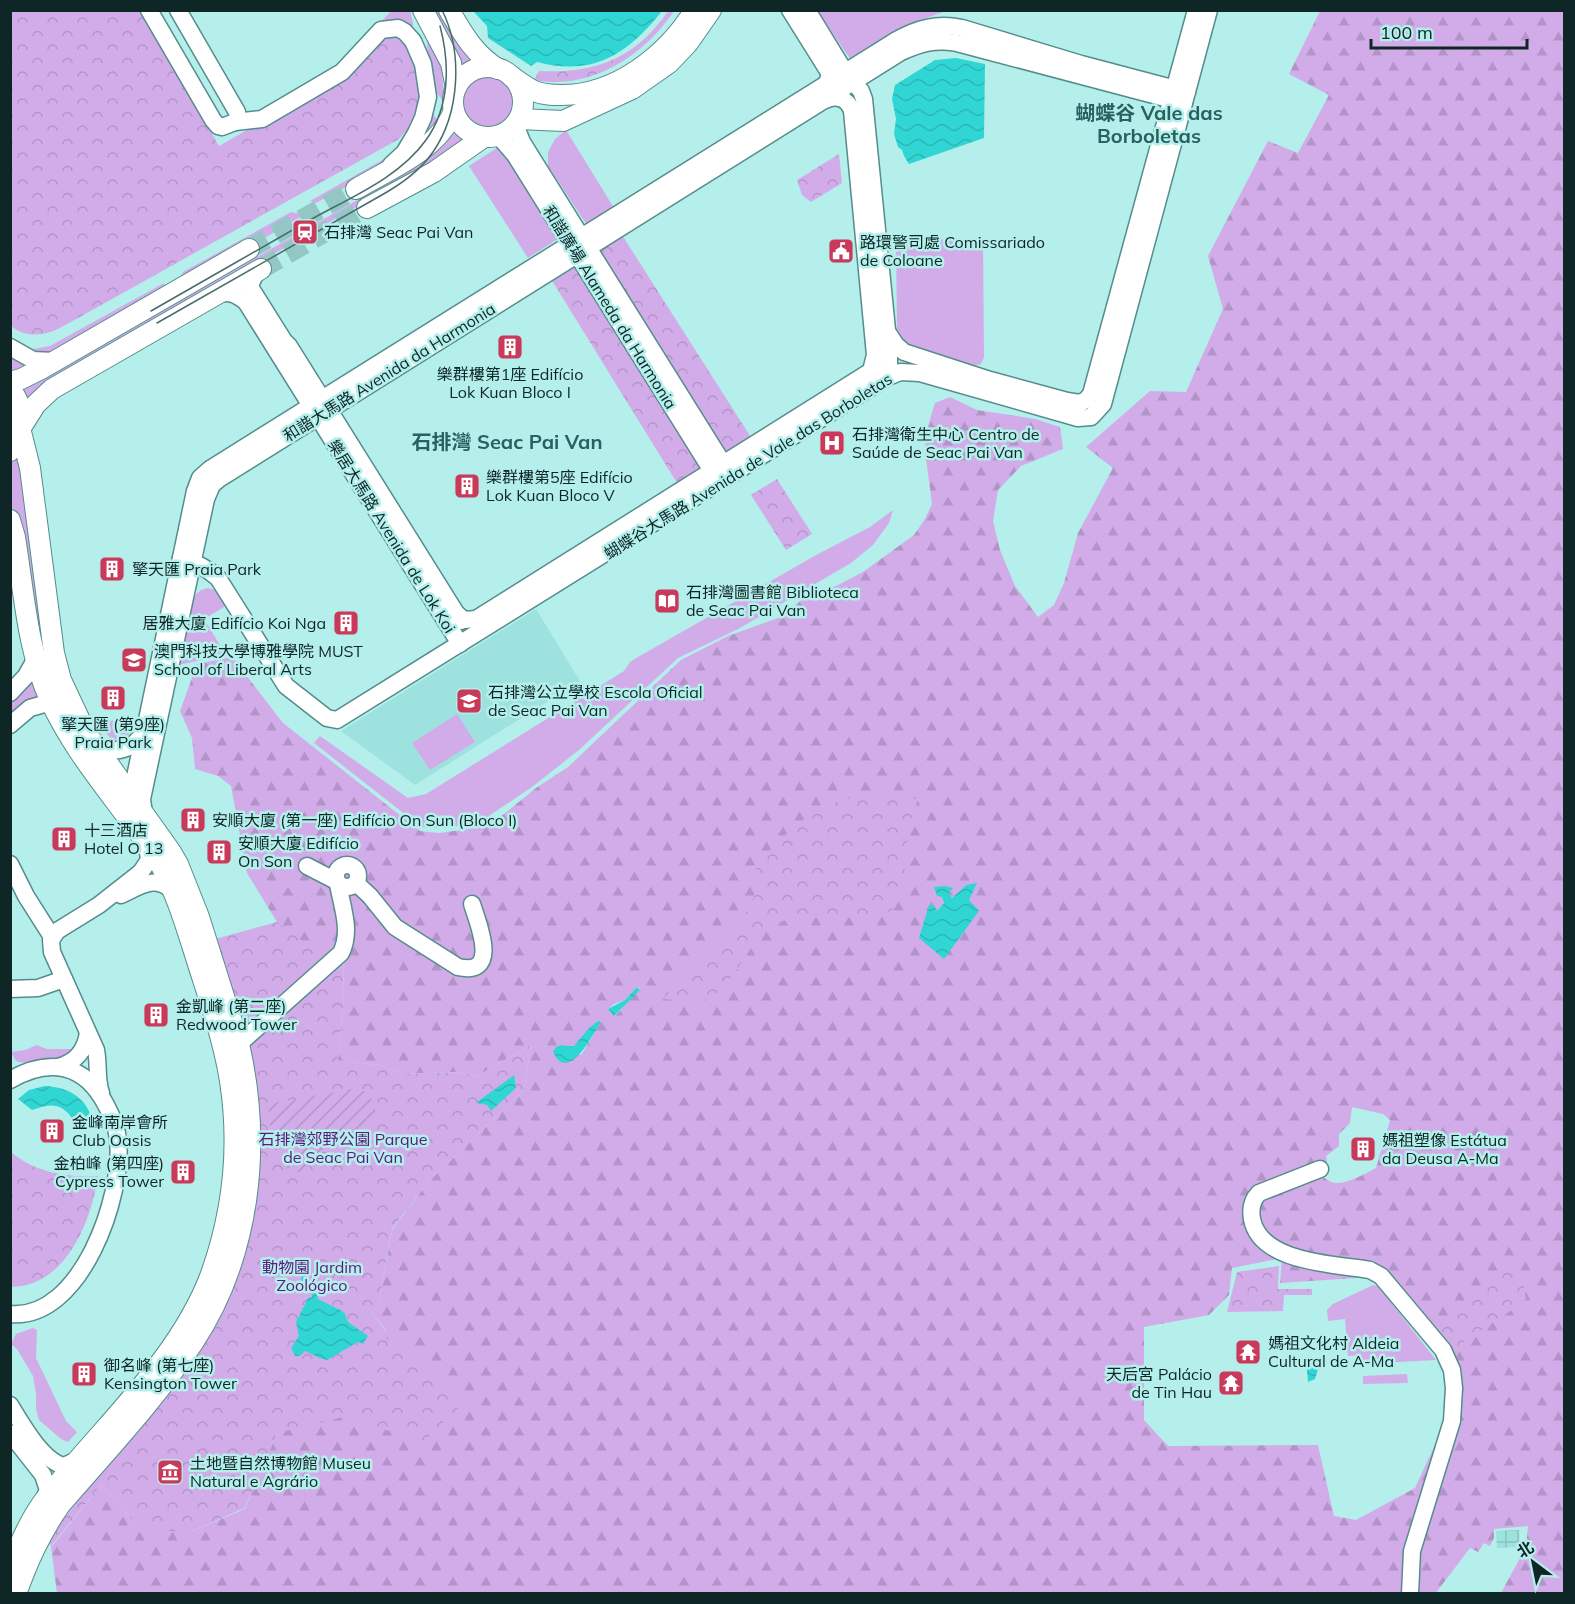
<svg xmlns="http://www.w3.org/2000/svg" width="1575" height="1604" font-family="Mulish,'Noto Sans SC',sans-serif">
  <defs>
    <pattern id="industrial-grid" width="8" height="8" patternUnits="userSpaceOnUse" patternTransform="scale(1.5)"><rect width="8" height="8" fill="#9ee2df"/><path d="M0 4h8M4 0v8" fill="none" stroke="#87c2bf"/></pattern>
    <pattern id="forest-firs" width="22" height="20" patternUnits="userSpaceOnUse" patternTransform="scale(1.5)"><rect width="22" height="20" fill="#d2ace9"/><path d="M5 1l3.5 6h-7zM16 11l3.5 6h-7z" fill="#b394c8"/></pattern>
    <pattern id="park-crowns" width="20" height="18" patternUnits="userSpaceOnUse" patternTransform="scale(1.5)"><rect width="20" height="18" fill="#d2ace9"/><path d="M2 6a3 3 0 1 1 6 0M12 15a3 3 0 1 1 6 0" fill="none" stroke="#b394c8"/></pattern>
    <pattern id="garden-furrows" width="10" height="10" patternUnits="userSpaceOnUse" patternTransform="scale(1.5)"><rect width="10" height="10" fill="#d2ace9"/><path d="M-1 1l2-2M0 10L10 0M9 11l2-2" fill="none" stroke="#b394c8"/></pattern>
    <pattern id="water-waves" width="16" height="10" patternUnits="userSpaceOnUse" patternTransform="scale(1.5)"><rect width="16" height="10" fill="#30d6d3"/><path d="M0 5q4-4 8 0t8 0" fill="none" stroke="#29b8b5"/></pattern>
  </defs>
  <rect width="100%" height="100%" fill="#b4efec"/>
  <polygon fill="#9ee2df" points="536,609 580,681 415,785 341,731"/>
  <polygon fill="url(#industrial-grid)" points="1519,1530 1520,1547 1497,1548 1496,1531"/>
  <g fill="#d2ace9">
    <polygon points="391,11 410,11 413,23 412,34 380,23"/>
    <polygon points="429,11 442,11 479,63 460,75"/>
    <polygon points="817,11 946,11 921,20 851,60"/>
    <polygon points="427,39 441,64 445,104 434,89 428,61"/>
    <circle cx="489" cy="102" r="28"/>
    <path d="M430 110 438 121C408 159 358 180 316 203L310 201 398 151Z"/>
    <polygon points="453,126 460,134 472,141 40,387 27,401 17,385 36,382 421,164 431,154"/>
    <polygon points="566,130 614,208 587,225 548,166 548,152 555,139"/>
    <polygon points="500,146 559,238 528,258 469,166"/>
    <polygon points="291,212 300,214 302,216 266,237 258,236 178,283 183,272"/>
    <polygon points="896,239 983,240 984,357 981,364 975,366 904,343 897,330"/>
    <polygon points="164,283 164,288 30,371 11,373 10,347 33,349 50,346"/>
    <path d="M21 449C31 523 36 598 48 672L46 674 15 515 11 506V461Z"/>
    <polygon points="893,510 889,523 873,545 851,563 740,628 678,658 579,750 532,787 483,820 448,828 421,827 314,743 320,736 408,798 426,794 624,671 630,662 638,657 818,554 870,527"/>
    <polygon points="208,588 218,591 229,604 204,619 226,655 178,665 190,600 201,590"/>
    <polygon points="32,678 42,697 21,704 11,713 10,701"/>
    <polygon points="457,714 475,742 430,770 412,743"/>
    <polygon points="115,720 117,729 132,728 129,734 119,742 111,739 98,723"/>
    <path d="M37 1045 47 1049H76C66 1062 31 1066 16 1061L11 1052 25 1050Z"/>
    <polygon points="1373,1285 1378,1286 1436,1360 1362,1364 1361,1355 1348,1356 1345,1319 1328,1321 1327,1310 1333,1304"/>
    <polygon points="33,1328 37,1330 36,1358 66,1421 77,1432 68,1442 61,1439 39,1420 36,1409 36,1394 33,1376 17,1349 11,1344 16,1334"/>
    <polygon points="1407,1374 1408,1383 1363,1384 1363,1376"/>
  </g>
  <g fill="url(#forest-firs)" fill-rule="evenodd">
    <polygon points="820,11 848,11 852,15 831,29"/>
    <path d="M1320 11H1564V1593H1501L1526 1547 1528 1526 1494 1529V1538L1490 1546 1484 1543 1478 1552 1470 1548 1435 1594H57L51 1546 48 1538 52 1546 101 1485 136 1524 192 1531 245 1509 277 1433 383 1336 385 1329 372 1313 379 1303 392 1230 428 1182 524 1090 531 1045 477 1076 458 1072 403 1074 381 1065 338 1061 344 994 343 952 299 940 277 922 247 873 231 786 218 776 195 769 192 738 180 711 197 664 232 657 283 723 420 831 439 833 477 828 499 818 536 788 568 767 681 660 728 636 778 618 808 595 836 586 863 572 914 535 925 519 932 504 925 451 927 429 935 403 950 397 977 410 1035 419 1060 427 1063 449 1021 466 998 490 993 521 1000 550 1015 586 1038 617 1054 605 1064 583 1078 533 1113 468 1086 447 1150 391 1186 392 1223 309 1208 256 1268 141 1298 153 1329 95 1289 74ZM966 885 969 900 919 938 934 909 937 912 944 903 942 896 952 889 949 893 952 898ZM637 987 640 988 615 1016 608 1009 614 1004 625 1000ZM584 1034H594L581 1055 569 1047C577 1046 580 1041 584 1034ZM1352 1107 1383 1114 1390 1120 1376 1168C1360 1176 1330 1196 1320 1170L1327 1164 1326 1156 1339 1146V1134L1350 1123ZM1282 1258 1280 1283 1372 1277 1443 1360 1447 1383 1445 1423 1415 1488 1356 1520 1334 1516 1318 1445 1168 1446 1144 1420V1327L1209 1315 1229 1295 1232 1268Z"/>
  </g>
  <g fill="url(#park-crowns)">
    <path d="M10 11H142L219 146 341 77 380 37 396 34 412 52 422 86 420 106 412 124 399 139 60 328C44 336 25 338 11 326Z"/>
    <path d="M668 11H674C644 56 590 91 534 80L539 71C596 74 636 58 668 11Z"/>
    <polygon points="839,154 842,183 811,202 802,195 797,180"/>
    <polygon points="622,235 752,439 725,455 597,251"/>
    <polygon points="577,262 703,467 677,483 551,279"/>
    <polygon points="777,479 812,534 786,550 751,495"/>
    <path d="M885 796 918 799 909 826 902 896 892 910 877 918 826 917 782 921 757 939 724 989 700 1002 663 999 748 910C758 895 754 881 757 865 779 839 805 813 838 801 852 796 869 797 885 796Z"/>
    <polygon points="277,922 301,940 343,951 344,994 338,1061 381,1065 403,1074 458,1072 477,1076 531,1045 524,1090 428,1182 392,1229 379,1303 372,1313 385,1330 383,1336 414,1357 461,1405 422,1443 348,1416 277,1433 245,1508 192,1531 158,1531 136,1524 101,1485 51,1546 48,1538 187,1367 215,1328 231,1295 239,1267 254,1106 252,1061 215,939"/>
    <path d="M11 1152C34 1172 68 1178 98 1176 91 1222 66 1286 11 1287Z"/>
    <polygon points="1279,1266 1278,1289 1312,1289 1312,1295 1284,1295 1283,1311 1227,1312 1237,1272"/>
    <polygon points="1513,1272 1524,1287 1526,1299 1515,1308 1450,1351 1433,1330 1491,1278 1499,1273"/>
  </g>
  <path fill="url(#garden-furrows)" d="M352 1089 364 1091 374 1102C384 1143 335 1140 313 1158 308 1162 306 1169 303 1174L288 1169 274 1148 271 1138 268 1104Z"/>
  <g fill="url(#water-waves)">
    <path d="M473 11H662C628 54 593 77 537 62L531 66 488 38 487 26Z"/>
    <polygon points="956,58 985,64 984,138 909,164 904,156 902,150 898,147 894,134 896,119 892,99 895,85 935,60"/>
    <polygon points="977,883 969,900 979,911 944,959 919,938 929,905 934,905 937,911 944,903 942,897 937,896 934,887 945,886 953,888 949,893 952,898 966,885"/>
    <polygon points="637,987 640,990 614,1016 608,1009 625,1000"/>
    <path d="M598 1021 601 1022C593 1034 568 1085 553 1052 558 1041 565 1047 574 1046L589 1028Z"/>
    <polygon points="514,1075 516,1088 491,1111 487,1105 477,1103 477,1102"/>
    <path d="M45 1086C69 1087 89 1099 93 1124L74 1121C62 1102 51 1103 32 1110L18 1099 29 1090Z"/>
    <path d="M303 1274 309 1282 315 1284 318 1299 344 1312 348 1322 368 1336 363 1344 358 1342 327 1360C319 1359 313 1354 305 1351L300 1356H295L291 1348 299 1336 296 1322 308 1298 312 1297 311 1286 303 1288 301 1278Z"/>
    <polygon points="1306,1359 1316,1363 1318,1369 1315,1379 1308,1382"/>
  </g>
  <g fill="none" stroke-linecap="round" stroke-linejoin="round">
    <g stroke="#93c7c4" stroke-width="20" stroke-dasharray="20 10" stroke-linecap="butt">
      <polyline points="249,249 356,189"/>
      <polyline points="261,269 367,208"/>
    </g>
    <defs>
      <g id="minor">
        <polyline points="149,10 213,120 218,126 222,127 235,122 262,119 342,72 381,30 398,28 405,32 413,41 423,64 428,97 423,118 416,133 404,153 391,165"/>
        <polyline points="178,10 237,112 238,117 235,122"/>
        <polyline points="790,10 830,74 827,83"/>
        <polyline points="807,10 845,72 861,91 864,99 889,350 889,366 881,381"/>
        <polyline points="515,124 522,142 729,473"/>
        <polyline points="495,136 502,140 515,155 717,479"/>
        <polyline points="256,273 250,285 252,290 284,341 289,346 461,621"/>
        <path d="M217 295C229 290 237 295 246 302L460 644"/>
        <polyline points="886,330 896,345 904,352 990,380 1067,401 1080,403 1086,400 1091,394 1196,10"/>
        <polyline points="10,347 33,360 54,361"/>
        <path d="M181 558C195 562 207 568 218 578L286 686 327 718 337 720 888 377 900 372 920 373 1078 418 1091 417 1103 404 1209 10"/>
        <path d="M457 614 464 620 476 619 871 371 875 355 852 111C848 99 837 94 825 100"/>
        <polyline points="10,693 26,676 35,660"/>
        <polyline points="10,725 30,708 51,702 56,692"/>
        <path d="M91 740C109 756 133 753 144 731"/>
        <path d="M131 796 195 491 200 478 210 469 895 41C917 28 937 23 962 28L1081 64 1187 92"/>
        <path d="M144 814 142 799 206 499 212 485 219 479 901 52C921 43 935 39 957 43L1184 103"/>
        <polyline points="10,864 26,896 52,937"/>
        <circle cx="347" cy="876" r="11"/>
        <polyline points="307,866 336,881"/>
        <path d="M356 883 370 896 395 927 458 967C501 977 478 923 472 904"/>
        <path d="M121 895C140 886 158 873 174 893"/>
        <polyline points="10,989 38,988 64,979"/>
        <path d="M239 1044 341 953C352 931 342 907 338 884"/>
        <path d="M58 1067C76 1062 85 1051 88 1033"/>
        <path d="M10 1080C50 1057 85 1064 106 1105 112 1116 117 1128 118 1140 124 1195 81 1321 10 1314"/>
        <path d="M101 1093C96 1079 99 1065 96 1050L52 952 51 940 57 931 99 905 141 872 149 860 147 845"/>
        <path d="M1320 1169 1259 1193C1252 1200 1250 1208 1252 1219 1260 1263 1335 1264 1370 1270L1381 1276 1443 1350 1452 1370 1454 1388 1452 1421 1412 1551 1410 1594"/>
        <path d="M10 1405C21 1423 42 1461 64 1466L79 1459"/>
        <polyline points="10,1433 43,1475 48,1490 42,1503"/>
      </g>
      <g id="major">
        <polyline points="423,10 451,63 456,88"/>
        <path d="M449 10C463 34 474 54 498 69"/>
        <circle cx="488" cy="102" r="35"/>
        <path d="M511 76C518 81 526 87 534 91 543 95 553 95 562 95 616 95 667 55 694 11"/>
        <polyline points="519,119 563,121 632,89 669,63 688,43 711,10"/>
        <path d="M356 189C391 168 437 151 454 111"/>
        <polyline points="367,208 434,172 484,137"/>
        <polyline points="10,382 21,379 41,369 249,249"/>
        <path d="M10 389C26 408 25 431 10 451"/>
        <polyline points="22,426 36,404 52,389 261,269"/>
        <path d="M10 520 15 537C24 592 27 649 50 700 71 746 103 784 133 825 142 837 152 849 159 862 177 894 187 930 198 964 210 1002 224 1042 230 1081 240 1146 233 1212 211 1274 183 1349 121 1409 70 1469 61 1481 50 1492 41 1505 28 1524 19 1546 10 1567"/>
        <path d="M16 1594C28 1561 40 1534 60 1505 105 1453 155 1400 193 1343 251 1255 262 1144 239 1044L199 917 178 864 171 852 85 731 61 680 54 653 30 468 21 432"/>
      </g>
    </defs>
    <use href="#minor" stroke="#548d8b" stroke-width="19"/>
    <use href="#major" stroke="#548d8b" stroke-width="22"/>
    <use href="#minor" stroke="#fff" stroke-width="16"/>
    <use href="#major" stroke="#fff" stroke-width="20"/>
    <g stroke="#486c6b" stroke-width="1.5">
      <path d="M151 311C204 281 257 250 310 220 349 198 399 178 426 140 450 107 450 64 440 26"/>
      <path d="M157 323 380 196C400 185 420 171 433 152 460 113 463 52 442 10"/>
    </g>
  </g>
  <defs>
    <symbol id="station-square" viewBox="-11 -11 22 22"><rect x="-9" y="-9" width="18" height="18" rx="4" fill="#c93959" stroke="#b4efec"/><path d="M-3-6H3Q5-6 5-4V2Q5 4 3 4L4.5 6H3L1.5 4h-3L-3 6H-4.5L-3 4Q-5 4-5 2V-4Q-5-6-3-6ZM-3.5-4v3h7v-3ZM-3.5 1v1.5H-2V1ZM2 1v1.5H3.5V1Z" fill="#fff"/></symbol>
    <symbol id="civic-square" viewBox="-11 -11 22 22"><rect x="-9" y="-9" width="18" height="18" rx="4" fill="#c93959" stroke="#b4efec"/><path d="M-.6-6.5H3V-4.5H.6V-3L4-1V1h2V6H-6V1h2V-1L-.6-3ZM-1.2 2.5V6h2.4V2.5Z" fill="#fff"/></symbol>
    <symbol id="building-square" viewBox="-11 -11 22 22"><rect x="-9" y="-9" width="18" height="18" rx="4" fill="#c93959" stroke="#b4efec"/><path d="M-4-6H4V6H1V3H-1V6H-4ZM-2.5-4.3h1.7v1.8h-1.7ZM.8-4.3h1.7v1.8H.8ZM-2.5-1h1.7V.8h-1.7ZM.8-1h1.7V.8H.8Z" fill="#fff"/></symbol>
    <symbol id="hospital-square" viewBox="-11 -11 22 22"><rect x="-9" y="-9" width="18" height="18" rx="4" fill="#c93959" stroke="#b4efec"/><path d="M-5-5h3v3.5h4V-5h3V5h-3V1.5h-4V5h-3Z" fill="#fff"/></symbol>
    <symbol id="library-square" viewBox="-11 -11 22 22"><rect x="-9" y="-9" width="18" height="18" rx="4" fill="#c93959" stroke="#b4efec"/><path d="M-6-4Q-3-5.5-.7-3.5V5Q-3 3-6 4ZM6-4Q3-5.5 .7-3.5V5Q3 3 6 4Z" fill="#fff"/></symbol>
    <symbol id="university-square" viewBox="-11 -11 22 22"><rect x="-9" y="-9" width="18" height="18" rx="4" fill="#c93959" stroke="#b4efec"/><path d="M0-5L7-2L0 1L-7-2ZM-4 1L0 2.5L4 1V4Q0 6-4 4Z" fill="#fff"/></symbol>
    <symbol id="school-square" viewBox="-11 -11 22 22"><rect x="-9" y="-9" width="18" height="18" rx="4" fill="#c93959" stroke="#b4efec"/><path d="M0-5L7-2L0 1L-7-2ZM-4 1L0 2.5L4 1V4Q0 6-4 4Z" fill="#fff"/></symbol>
    <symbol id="temple-square" viewBox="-11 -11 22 22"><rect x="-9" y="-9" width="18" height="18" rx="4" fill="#c93959" stroke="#b4efec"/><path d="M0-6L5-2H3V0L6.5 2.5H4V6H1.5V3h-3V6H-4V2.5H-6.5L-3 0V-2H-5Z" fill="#fff"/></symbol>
    <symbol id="museum-square" viewBox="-11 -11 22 22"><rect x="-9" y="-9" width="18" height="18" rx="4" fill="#c93959" stroke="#b4efec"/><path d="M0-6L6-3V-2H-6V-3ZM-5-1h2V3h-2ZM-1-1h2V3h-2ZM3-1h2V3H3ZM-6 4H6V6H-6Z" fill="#fff"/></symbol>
  </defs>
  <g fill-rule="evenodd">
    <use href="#station-square" x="290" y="217" width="30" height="30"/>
    <use href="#civic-square" x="826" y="236" width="30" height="30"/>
    <use href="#building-square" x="495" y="332" width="30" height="30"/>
    <use href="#hospital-square" x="817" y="428" width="30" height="30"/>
    <use href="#building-square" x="452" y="471" width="30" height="30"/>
    <use href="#building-square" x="97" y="554" width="30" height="30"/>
    <use href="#library-square" x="652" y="586" width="30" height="30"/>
    <use href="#building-square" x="331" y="608" width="30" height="30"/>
    <use href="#university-square" x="119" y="645" width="30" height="30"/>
    <use href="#building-square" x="98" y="683" width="30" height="30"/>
    <use href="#school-square" x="454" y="686" width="30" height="30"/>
    <use href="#building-square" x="178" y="805" width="30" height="30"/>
    <use href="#building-square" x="49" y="824" width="30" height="30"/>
    <use href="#building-square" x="204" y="837" width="30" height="30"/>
    <use href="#building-square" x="141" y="1000" width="30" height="30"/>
    <use href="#building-square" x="37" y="1116" width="30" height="30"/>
    <use href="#building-square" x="1348" y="1134" width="30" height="30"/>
    <use href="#building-square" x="168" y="1157" width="30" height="30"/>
    <use href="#temple-square" x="1233" y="1337" width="30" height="30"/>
    <use href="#building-square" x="69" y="1359" width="30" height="30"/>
    <use href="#temple-square" x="1216" y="1368" width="30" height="30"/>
    <use href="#museum-square" x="155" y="1457" width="30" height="30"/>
  </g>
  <g text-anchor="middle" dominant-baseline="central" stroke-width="5" stroke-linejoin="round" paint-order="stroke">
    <g font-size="16" fill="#0e2625" stroke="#b4efec" text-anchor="start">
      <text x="324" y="232">石排灣 Seac Pai Van</text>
      <text x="860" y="242">路環警司處 Comissariado<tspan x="860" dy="18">de Coloane</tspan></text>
      <text x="510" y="374" text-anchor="middle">樂群樓第1座 Edifício<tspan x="510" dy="18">Lok Kuan Bloco I</tspan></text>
      <text x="852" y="434">石排灣衛生中心 Centro de<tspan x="852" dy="18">Saúde de Seac Pai Van</tspan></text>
      <text x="486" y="477">樂群樓第5座 Edifício<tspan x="486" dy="18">Lok Kuan Bloco V</tspan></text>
      <text x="132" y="569">擎天匯 Praia Park</text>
      <text x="686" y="592">石排灣圖書館 Biblioteca<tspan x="686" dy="18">de Seac Pai Van</tspan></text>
      <text x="326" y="623" text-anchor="end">居雅大廈 Edifício Koi Nga</text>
      <text x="154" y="651">澳門科技大學博雅學院 MUST<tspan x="154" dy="18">School of Liberal Arts</tspan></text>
      <text x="488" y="692">石排灣公立學校 Escola Oficial<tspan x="488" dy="18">de Seac Pai Van</tspan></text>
      <text x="113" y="724" text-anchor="middle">擎天匯 (第9座)<tspan x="113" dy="18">Praia Park</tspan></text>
      <text x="212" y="820">安順大廈 (第一座) Edifício On Sun (Bloco I)</text>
      <text x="84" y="830">十三酒店<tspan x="84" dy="18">Hotel O 13</tspan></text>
      <text x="238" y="843">安順大廈 Edifício<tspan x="238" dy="18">On Son</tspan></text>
      <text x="176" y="1006">金凱峰 (第二座)<tspan x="176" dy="18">Redwood Tower</tspan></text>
      <text x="72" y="1122">金峰南岸會所<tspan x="72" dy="18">Club Oasis</tspan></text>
      <text x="1382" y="1140">媽祖塑像 Estátua<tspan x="1382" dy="18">da Deusa A-Ma</tspan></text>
      <text x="164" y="1163" text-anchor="end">金柏峰 (第四座)<tspan x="164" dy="18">Cypress Tower</tspan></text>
      <text x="1268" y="1343">媽祖文化村 Aldeia<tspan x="1268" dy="18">Cultural de A-Ma</tspan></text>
      <text x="104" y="1365">御名峰 (第七座)<tspan x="104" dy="18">Kensington Tower</tspan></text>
      <text x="1212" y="1374" text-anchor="end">天后宮 Palácio<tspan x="1212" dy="18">de Tin Hau</tspan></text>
      <text x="190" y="1463">土地暨自然博物館 Museu<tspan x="190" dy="18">Natural e Agrário</tspan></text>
    </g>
    <g font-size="16" fill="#0e2625" stroke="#b4efec">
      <text transform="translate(610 307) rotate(58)">和諧廣場 Alameda da Harmonia</text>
      <text transform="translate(389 372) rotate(-32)">和諧大馬路 Avenida da Harmonia</text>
      <text transform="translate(748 466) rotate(-32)">蝴蝶谷大馬路 Avenida de Vale das Borboletas</text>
      <text transform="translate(392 536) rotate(58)">樂居大馬路 Avenida de Lok Koi</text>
    </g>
    <g font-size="16" fill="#5c197b" stroke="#b4efec">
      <text x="343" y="1139">石排灣郊野公園 Parque<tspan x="343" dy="18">de Seac Pai Van</tspan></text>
      <text x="312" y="1267">動物園 Jardim<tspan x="312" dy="18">Zoológico</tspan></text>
    </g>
    <g font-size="20" font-weight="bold" fill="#286260" stroke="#b4efec">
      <text x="1149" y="112">蝴蝶谷 Vale das<tspan x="1149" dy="23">Borboletas</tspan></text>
      <text x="507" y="441">石排灣 Seac Pai Van</text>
    </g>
  </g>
  <rect width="1575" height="1604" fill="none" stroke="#0e2625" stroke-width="24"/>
  <g transform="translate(1533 1562) rotate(328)" stroke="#b4efec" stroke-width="4.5" paint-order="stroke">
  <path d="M0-4.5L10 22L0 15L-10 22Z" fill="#0e2625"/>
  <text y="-9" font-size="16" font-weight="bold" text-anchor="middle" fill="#0e2625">北</text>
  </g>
  <path d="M1371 39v9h156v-9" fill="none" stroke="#0e2625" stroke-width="3"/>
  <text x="1380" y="39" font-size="18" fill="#0e2625" stroke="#b4efec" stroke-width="4.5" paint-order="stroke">100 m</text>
</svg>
